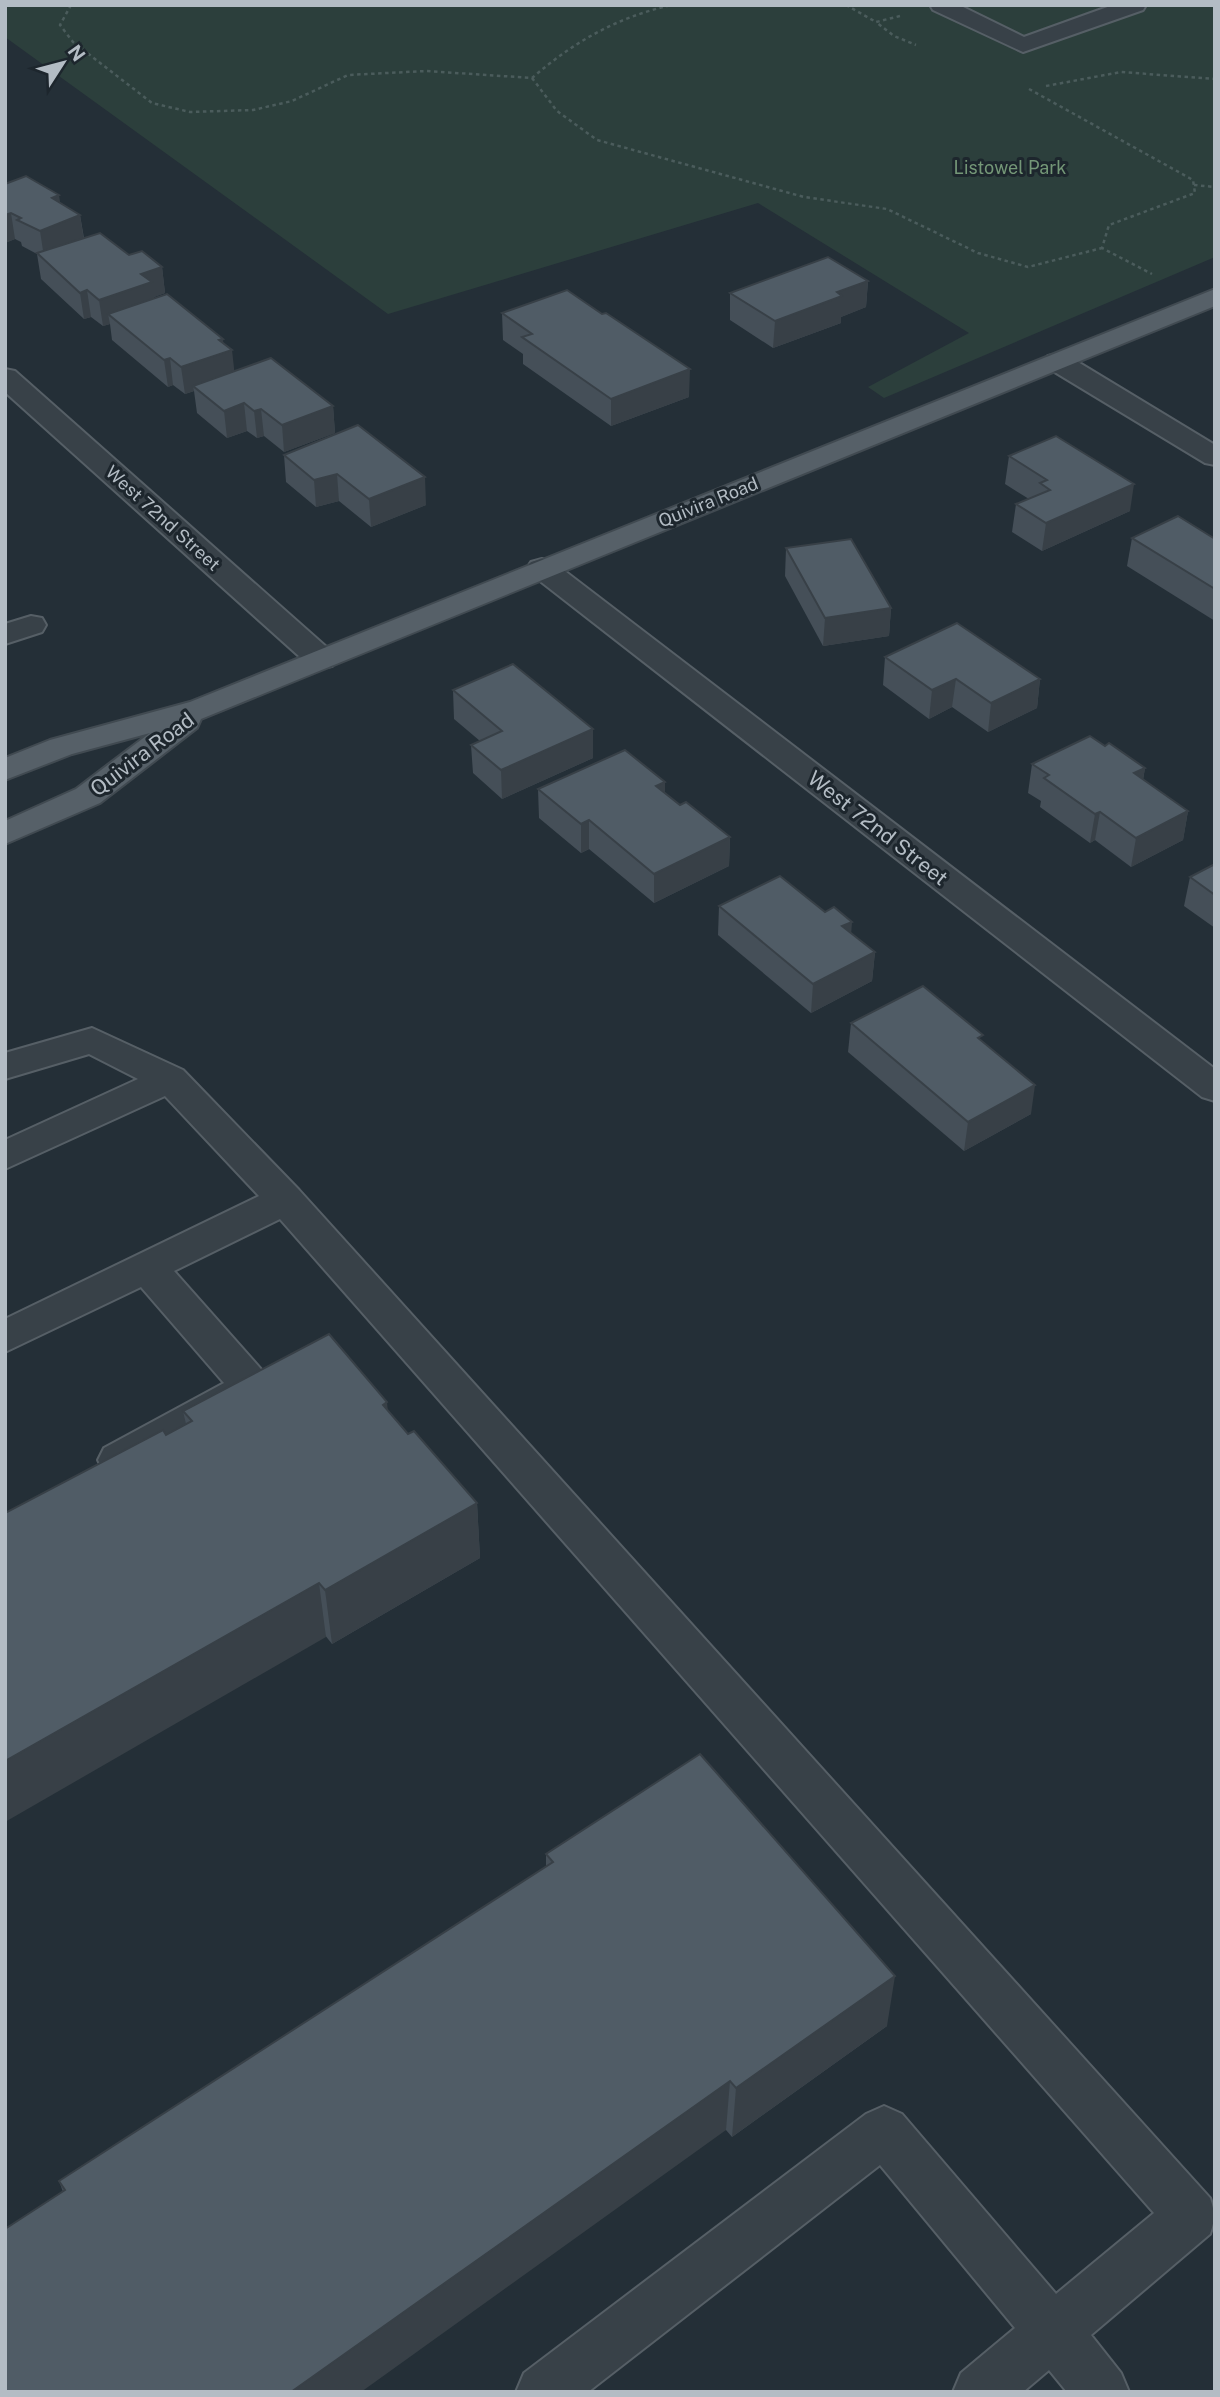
<svg xmlns="http://www.w3.org/2000/svg" width="1220" height="2397" font-family="'Public Sans',sans-serif">
  <rect width="100%" height="100%" fill="#242f37"/>
  <polygon fill="#2c3f3c" points="5,5 1215,5 1215,257 884,398 868,387 969,333 758,203 388,314 5,37"/>
  <g fill="none" stroke-linecap="round" stroke-linejoin="round">
    <defs>
      <g id="lane">
        <polygon points="930,5 959,5 1024,37 1113,5 1146,5 1143,10 1023,52 933,10"/>
        <polygon points="31,616 42,618 46,625 42,632 5,644 5,624"/>
        <path d="M92 1028 183 1070 299 1190 1210 2198C1215 2212 1215 2220 1210 2234L1091 2335 1121 2373 1129 2392H1067L1049 2370 1023 2392H953L961 2373 1015 2328 880 2165 588 2392H516L524 2373 866 2114 884 2106 902 2114 1056 2294 1154 2213 280 1219 174 1271 267 1376 273 1387 267 1398 134 1472 119 1477 104 1472 98 1460 104 1448 224 1383 141 1287 5 1352V1319L259 1196 165 1096 5 1169V1140L138 1079 89 1054 5 1079V1053Z"/>
      </g>
      <g id="street">
        <polygon points="1058,354 1068,356 1215,445 1215,465 1205,463 1048,368 1044,362 1048,356"/>
        <polygon points="5,369 15,371 332,652 337,659 332,666 321,668 310,666 5,392"/>
        <polygon points="542,559 553,562 1215,1069 1215,1101 1202,1097 531,574 527,568 531,562"/>
      </g>
      <polygon id="primary" points="1215,289 1215,306 201,719 197,728 100,803 5,844 5,821 76,789 150,733 72,754 5,780 5,758 50,740 190,702"/>
    </defs>
    <use href="#lane" stroke="#565f66" stroke-width="4"/>
    <use href="#street" stroke="#565f66" stroke-width="4"/>
    <use href="#primary" stroke="#414a51" stroke-width="4"/>
    <g stroke="#4b5c5c" stroke-width="2.5" stroke-dasharray="3.5 3.5" stroke-linecap="butt">
      <path d="M71 5 60 25 73 42 152 103 190 112 253 110 292 101 348 75 426 71 532 78C575 41 616 18 671 5"/>
      <polyline points="846,5 876,22"/>
      <polyline points="900,16 876,22 894,36 916,45"/>
      <polyline points="532,78 557,111 597,140 804,197 887,209 978,253 1028,267 1102,248"/>
      <polyline points="1046,86 1121,72 1215,79"/>
      <polyline points="1029,89 1193,180 1195,193 1109,225 1102,248 1152,274"/>
      <polyline points="1194,185 1215,187"/>
    </g>
    <use href="#lane" fill="#384148" fill-rule="evenodd"/>
    <use href="#street" fill="#384148" fill-rule="evenodd"/>
    <use href="#primary" fill="#566068" fill-rule="evenodd"/>
  </g>
  <g fill="#454f58">
    <polygon points="5,184 60,203 80,215 84,238 129,255 162,267 165,293 154,297 154,299 223,343 234,371 333,406 335,433 284,452 264,436 257,438 247,431 227,438 197,413 194,391 185,394 173,385 168,387 112,340 110,324 103,326 91,317 84,319 41,279 37,254 22,246 21,242 15,239 5,243"/>
    <polygon points="868,281 866,307 841,317 841,323 773,348 730,320 730,293"/>
    <polygon points="502,313 689,397 611,426 523,364 523,354 503,340"/>
    <polygon points="284,455 426,505 371,527 339,501 316,507 286,482"/>
    <polygon points="1009,456 1130,511 1042,551 1012,532 1016,504 1029,499 1005,484"/>
    <polygon points="1132,538 1215,539 1215,621 1127,566"/>
    <polygon points="786,548 891,608 889,636 823,646 785,576"/>
    <polygon points="885,657 1040,679 1037,708 988,732 952,707 929,719 883,685"/>
    <polygon points="453,690 593,758 502,799 473,773 471,745 480,741 454,719"/>
    <polygon points="1105,746 1145,768 1143,780 1188,811 1183,840 1131,867 1095,840 1090,843 1040,807 1041,801 1028,793 1032,764"/>
    <polygon points="538,789 665,793 680,805 730,837 729,866 654,903 589,849 581,853 539,818"/>
    <polygon points="1215,864 1215,928 1184,906 1190,877"/>
    <polygon points="719,906 851,933 875,952 872,981 811,1013 718,935"/>
    <polygon points="851,1023 982,1041 1031,1114 964,1151 848,1052"/>
    <polygon points="183,1411 388,1412 408,1434 477,1503 480,1558 332,1644 166,1435 186,1424"/>
    <polygon points="546,1854 887,2026 732,2137 726,2130 63,2192 59,2181 546,1867"/>
  </g>
  <g fill="#384047">
    <polygon points="59,195 63,221 52,198"/>
    <polygon points="11,213 15,239 5,243 5,215"/>
    <polygon points="80,215 84,241 44,257 40,231"/>
    <polygon points="162,267 165,293 154,297 156,309 108,314 110,324 103,326 99,300 141,274"/>
    <polygon points="868,281 866,307 841,317 841,323 773,348 775,321 837,292"/>
    <polygon points="87,290 91,317 84,319 80,293"/>
    <polygon points="223,339 224,353 232,350 235,377 193,386 194,391 185,394 181,367 219,340"/>
    <polygon points="170,358 173,385 168,387 164,360"/>
    <polygon points="690,369 689,397 611,426 611,399"/>
    <polygon points="244,403 247,431 227,438 224,411"/>
    <polygon points="333,406 335,433 284,452 282,425"/>
    <polygon points="261,409 264,436 257,438 254,411"/>
    <polygon points="337,474 339,501 316,507 314,480"/>
    <polygon points="425,477 426,505 371,527 369,499"/>
    <polygon points="1134,484 1130,511 1042,551 1046,523"/>
    <polygon points="891,608 889,636 823,646 825,618"/>
    <polygon points="956,679 952,707 929,719 932,690"/>
    <polygon points="1040,679 1037,708 988,732 991,703"/>
    <polygon points="593,729 593,758 502,799 501,770"/>
    <polygon points="1145,768 1140,796 1134,773"/>
    <polygon points="665,782 665,811 656,786"/>
    <polygon points="1188,811 1183,840 1131,867 1136,838"/>
    <polygon points="1100,812 1095,840 1090,843 1095,814"/>
    <polygon points="589,820 589,849 581,853 581,824"/>
    <polygon points="730,837 729,866 654,903 654,874"/>
    <polygon points="852,922 850,951 842,926"/>
    <polygon points="875,952 872,981 811,1013 813,984"/>
    <polygon points="1035,1085 1031,1114 964,1151 968,1122"/>
    <polygon points="387,1402 392,1457 383,1405"/>
    <polygon points="477,1503 480,1558 332,1644 325,1590"/>
    <polygon points="319,1583 326,1637 5,1822 5,1761"/>
    <polygon points="895,1976 887,2026 732,2137 736,2088"/>
    <polygon points="730,2081 726,2130 361,2392 291,2392"/>
  </g>
  <g fill="#505c66" stroke="#384047" stroke-width="2">
    <polygon points="26,176 59,195 52,198 80,215 40,231 17,220 21,218 11,213 5,215 5,184"/>
    <polygon points="100,233 129,255 142,251 162,267 141,274 152,282 99,300 87,290 80,293 37,253"/>
    <polygon points="828,257 868,281 837,292 842,296 775,321 730,293"/>
    <polygon points="567,290 602,314 606,313 690,369 611,399 522,337 532,334 502,313"/>
    <polygon points="167,294 223,339 219,340 232,350 181,367 170,358 164,360 108,314"/>
    <polygon points="271,358 333,406 282,425 261,409 254,411 244,403 224,411 193,386"/>
    <polygon points="358,425 425,477 369,499 337,474 314,480 284,455"/>
    <polygon points="1056,436 1134,484 1046,523 1016,504 1050,490 1040,483 1047,480 1009,456"/>
    <polygon points="1178,516 1215,539 1215,589 1132,538"/>
    <polygon points="851,539 891,608 825,618 786,548"/>
    <polygon points="957,623 1040,679 991,703 956,679 932,690 885,657"/>
    <polygon points="513,664 593,729 501,770 471,745 502,731 453,690"/>
    <polygon points="1090,736 1105,746 1109,743 1145,768 1134,773 1188,811 1136,838 1100,812 1095,814 1044,778 1049,775 1032,764"/>
    <polygon points="625,750 665,782 656,786 680,805 686,802 730,837 654,874 589,820 581,824 538,789"/>
    <polygon points="1215,864 1215,895 1190,877"/>
    <polygon points="780,876 825,912 834,907 852,922 842,926 875,952 813,984 719,906"/>
    <polygon points="923,986 983,1035 978,1038 1035,1085 968,1122 851,1023"/>
    <polygon points="329,1334 387,1402 383,1405 408,1434 414,1431 477,1503 325,1590 319,1583 5,1761 5,1513 163,1430 166,1435 192,1421 183,1411"/>
    <polygon points="700,1754 895,1976 736,2088 730,2081 291,2392 5,2392 5,2229 65,2190 59,2181 553,1862 546,1854"/>
  </g>
  <g text-anchor="middle" dominant-baseline="central" stroke-width="6" stroke-linejoin="round" paint-order="stroke">
    <g font-size="18" fill="#749777" stroke="#1d262d">
      <text x="1010" y="167">Listowel Park</text>
    </g>
    <g font-size="18" fill="#b3bcc4" stroke="#1d262d">
      <text transform="translate(708 502) rotate(-22)">Quivira Road</text>
      <text transform="translate(163 518) rotate(42)">West 72nd Street</text>
    </g>
    <g font-size="21" fill="#b3bcc4" stroke="#1d262d">
      <text transform="translate(142 754) rotate(-37)">Quivira Road</text>
      <text transform="translate(878 828) rotate(38)">West 72nd Street</text>
    </g>
  </g>
  <rect width="1220" height="2397" fill="none" stroke="#b3bcc4" stroke-width="14"/>
  <g transform="translate(63 63) rotate(54)" stroke="#1d262d" stroke-width="5" paint-order="stroke">
  <path d="M0-5L12 26L0 18L-12 26Z" fill="#b3bcc4"/>
  <text y="-10" font-size="19" font-weight="bold" text-anchor="middle" fill="#b3bcc4">N</text>
  </g>
</svg>
